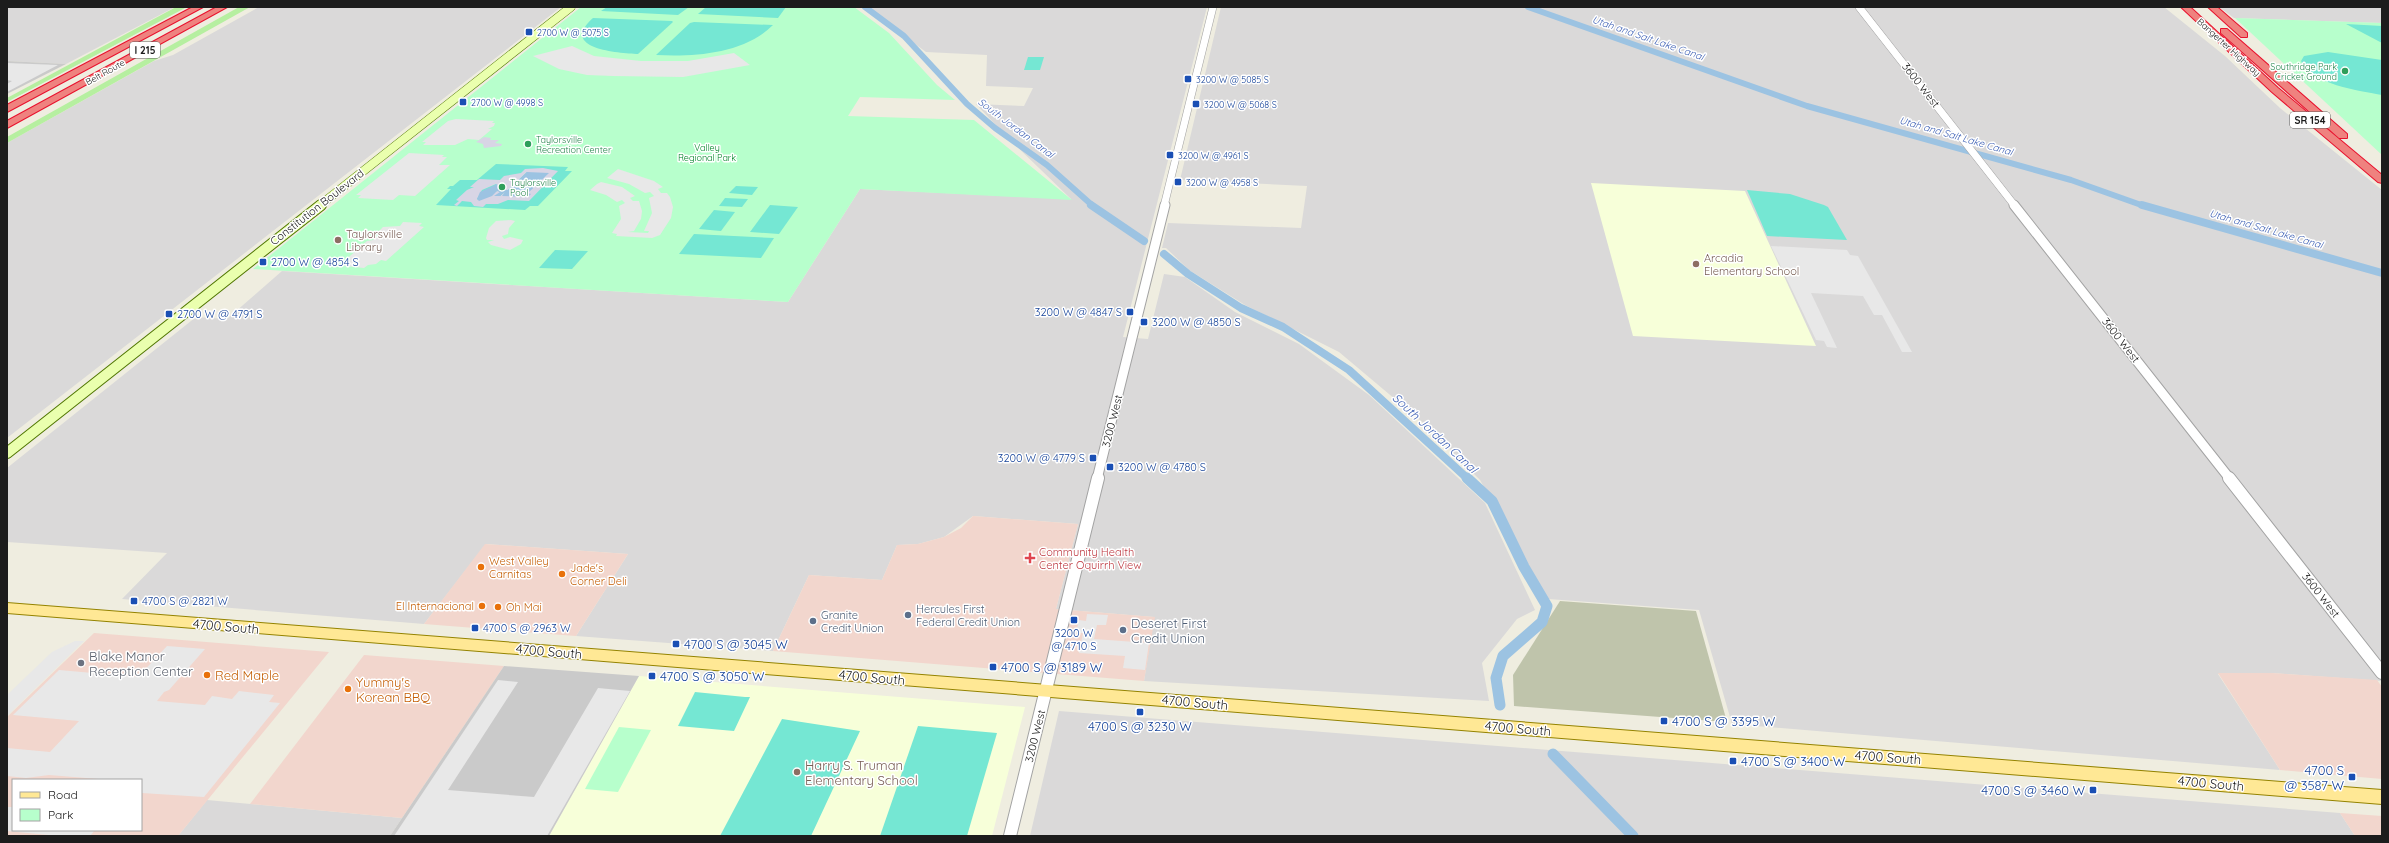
<svg xmlns="http://www.w3.org/2000/svg" width="2389" height="843" font-family="Quicksand,sans-serif">
  <rect width="100%" height="100%" fill="#efede0"/>
  <g fill="#dad9d9">
    <polygon points="7,7 175,7 66,64 7,61"/>
    <polygon points="259,7 561,7 7,438 7,143 154,61 173,55"/>
    <polygon points="865,7 1207,7 1123,337 1148,339 1164,274 1185,277 1235,312 1299,344 1369,395 1485,503 1535,610 1517,619 1482,663 1489,701 1144,681 1154,617 1056,609 1078,524 973,516 944,537 918,544 897,545 882,580 809,575 773,651 576,636 628,554 486,544 424,624 122,599 167,553 7,542 7,468 196,317 227,319 282,271 788,302 860,189 1071,199 1008,138 976,104 1024,106 1033,88 986,86 987,55 926,52"/>
    <polygon points="1221,7 2164,7 2225,56 2280,108 2382,190 2382,681 2272,673 2218,674 2280,770 1732,724 1699,610 1548,599 1480,480 1427,426 1339,352 1245,305 1189,270 1166,248 1162,248 1168,223 1301,228 1307,186 1180,180"/>
    <polygon points="2219,7 2382,7 2382,23 2234,18"/>
    <polygon points="1059,711 2340,813 2355,836 1030,836"/>
    <polygon points="207,800 402,818 390,836 178,836"/>
  </g>
  <g fill="#f2d6cd" fill-rule="evenodd">
    <polygon points="973,516 1078,524 1056,609 1155,617 1144,681 773,651 809,575 882,580 897,545 918,544 944,537 961,528"/>
    <polygon points="485,544 628,554 576,636 424,624"/>
    <path d="M94 633 132 636 329 652 178 836 7 835V717ZM13 780H141V830H13Z"/>
    <polygon points="364,655 504,666 402,818 250,804"/>
    <polygon points="2218,673 2272,673 2377,680 2382,687 2382,779 2280,770"/>
    <polygon points="2340,813 2382,816 2382,836 2355,836"/>
  </g>
  <g fill="#f7ffd9">
    <polygon points="1591,183 1745,191 1816,346 1633,336"/>
    <polygon points="639,676 1025,707 992,836 549,836"/>
  </g>
  <g fill="#cacaca">
    <polygon points="7,61 66,64 7,94"/>
    <polygon points="504,666 639,676 549,836 390,836"/>
  </g>
  <polygon fill="#bfc4ab" points="1560,601 1696,611 1727,722 1514,706 1513,675"/>
  <g fill="#b6efa0">
    <polygon points="176,7 187,7 7,102 7,98"/>
    <polygon points="239,7 250,7 7,143 7,137"/>
  </g>
  <g fill="#b7ffcc">
    <polygon points="581,7 854,7 889,33 937,85 955,100 860,97 848,116 974,120 1072,200 860,189 788,302 253,269"/>
    <polygon points="2235,18 2382,23 2382,155"/>
    <polygon points="619,727 651,730 618,792 585,789"/>
  </g>
  <g fill="#75e7d3">
    <polygon points="607,7 689,7 678,15 601,11"/>
    <polygon points="706,7 786,7 778,18 698,14"/>
    <path d="M593 18 672 21 673 22 638 54C618 53 558 49 593 18Z"/>
    <path d="M694 22 773 25C744 54 694 57 656 55L690 23Z"/>
    <polygon points="2346,24 2382,26 2382,43"/>
    <path d="M2328 52 2382 60V95C2360 91 2310 84 2301 61L2304 56Z"/>
    <polygon points="1028,57 1044,57 1040,70 1024,70"/>
    <polygon points="496,164 568,167 565,171 572,171 538,206 530,206 525,210 436,205 451,189 447,189 450,186 453,186 460,180 477,180"/>
    <polygon points="736,186 758,187 752,195 729,193"/>
    <polygon points="1747,190 1790,194 1824,205 1828,207 1847,240 1767,236"/>
    <polygon points="725,198 748,199 742,207 719,206"/>
    <polygon points="770,205 798,207 779,234 750,232"/>
    <polygon points="714,210 735,212 721,231 699,229"/>
    <polygon points="694,234 774,238 761,258 679,254"/>
    <polygon points="555,250 588,251 572,269 539,268"/>
    <polygon points="695,692 745,697 750,697 734,731 678,726"/>
    <polygon points="782,719 860,731 811,836 720,836"/>
    <polygon points="918,726 997,733 967,836 880,836"/>
  </g>
  <g fill="#e8e8e8">
    <polygon points="572,46 594,56 641,61 688,61 734,53 750,65 683,77 613,76 587,75 559,69 533,56"/>
    <polygon points="7,63 58,65 7,92 7,84 12,81 7,80"/>
    <polygon points="456,119 494,121 492,123 495,123 494,126 488,129 492,129 479,140 468,139 455,145 423,145 426,142 422,142 448,121"/>
    <polygon points="409,153 444,155 442,157 447,157 439,165 450,165 415,196 399,195 393,200 358,198 361,195 356,195"/>
    <polygon points="618,169 654,181 663,187 658,189 661,193 667,193 670,197 673,207 671,218 660,235 652,238 616,236 617,234 612,233 621,219 619,206 625,203 622,200 617,202 606,195 590,190 597,184 601,182 622,187 635,196 630,198 633,201 639,201 642,211 641,219 634,231 628,232 648,233 649,231 644,231 652,213 649,198 654,196 650,192 645,193 629,184 607,178"/>
    <polygon points="511,220 515,221 509,228 508,234 502,236 504,239 510,237 523,240 521,244 510,250 491,245 488,242 494,240 487,240 486,238 489,228 496,221"/>
    <polygon points="403,222 422,223 419,226 424,227 386,261 381,260 376,264 368,265 364,268 344,266 347,263 342,263 367,241 373,240 381,234 377,233 383,227 400,226"/>
    <polygon points="1771,246 1847,250 1850,255 1858,256 1912,352 1902,352 1882,315 1874,315 1863,296 1811,293 1837,348 1827,347 1824,341 1816,340"/>
    <polygon points="1087,614 1108,615 1106,625 1097,625 1094,639 1149,643 1145,670 1123,668 1125,656 1079,653 1083,633 1076,633 1079,620 1086,621"/>
    <polygon points="75,641 84,641 7,716 7,695 52,652"/>
    <polygon points="167,646 205,649 169,690 164,692 157,701 205,705 212,696 232,699 239,691 274,695 269,702 280,703 204,797 142,793 141,780 111,780 49,775 26,778 7,776 7,748 50,752 79,721 13,715 59,670 138,677"/>
    <polygon points="498,680 518,682 448,790 534,797 598,688 630,691 547,836 394,836"/>
    <polygon points="7,807 13,807 13,830 95,830 90,836 59,836 7,831"/>
  </g>
  <g fill="#d8d5e5" fill-rule="evenodd">
    <polygon points="484,137 491,138 490,140 499,140 495,143 502,144 501,146 484,148 483,144 476,142"/>
    <path d="M543 168 558 171 529 201 508 200 498 204H486L483 207 474 206 471 202 462 201 457 206 454 205 459 201 456 200 467 190 474 187H470L479 179 500 180 504 176 521 173 525 169ZM527 172 528 194 503 196 506 192H505L500 196V191H497L479 200 477 199 482 190 496 184 499 190H508Z"/>
  </g>
  <polygon fill="#9cc3e2" points="527,172 549,173 528,193 531,194 528,197 502,196 505,192 500,196 494,196 500,192 497,191 492,196 479,201 477,199 480,192 497,184 499,190 508,190"/>
  <g fill="none" stroke-linecap="round" stroke-linejoin="round">
    <g stroke="#9cc3e2" stroke-width="6">
      <polyline points="865,7 904,36 967,104 995,128 1047,165 1093,206"/>
      <polyline points="1528,7 1807,106 2071,180 2144,206"/>
    </g>
    <g stroke="#9cc3e2" stroke-width="8">
      <polyline points="1091,205 1144,241"/>
      <polyline points="2142,205 2382,273"/>
      <polyline points="1164,254 1188,274 1241,308 1283,327 1349,370 1468,479"/>
    </g>
    <g stroke="#9cc3e2" stroke-width="11">
      <polyline points="1467,478 1492,501 1524,567 1547,606 1542,622 1503,656 1496,678 1500,705"/>
      <polyline points="1553,754 1633,836"/>
    </g>
    <defs>
      <g id="tertiary-far2">
        <polyline points="1859,7 2015,206"/>
        <polyline points="1164,206 1213,7"/>
      </g>
      <g id="tertiary-far1">
        <polyline points="2014,205 2230,479"/>
        <polyline points="1097,479 1165,205"/>
      </g>
      <g id="tertiary">
        <polyline points="2229,478 2382,673"/>
        <polyline points="1010,836 1098,478"/>
      </g>
      <polyline id="secondary-far1" points="319,206 571,7"/>
      <polyline id="secondary" points="7,453 321,205"/>
      <polygon id="primary" points="7,603 2382,790 2382,804 7,613"/>
      <g id="motorway">
        <polygon points="193,7 203,7 7,112 7,105"/>
        <polygon points="217,7 227,7 7,128 7,121"/>
        <polygon points="2181,7 2190,7 2278,88 2382,175 2382,183 2378,182 2272,92"/>
        <polygon points="2208,7 2217,7 2247,33 2247,37 2241,37"/>
        <polygon points="2221,29 2227,29 2347,134 2347,138 2339,138 2221,33"/>
      </g>
    </defs>
    <use href="#tertiary-far2" stroke="#a3a3a3" stroke-width="8"/>
    <use href="#tertiary-far1" stroke="#a3a3a3" stroke-width="11"/>
    <use href="#tertiary" stroke="#a3a3a3" stroke-width="14"/>
    <use href="#secondary-far1" stroke="#507600" stroke-width="9"/>
    <use href="#secondary" stroke="#507600" stroke-width="12"/>
    <use href="#primary" stroke="#948300" stroke-width="2"/>
    <use href="#motorway" stroke="#e9112d" stroke-width="2"/>
    <use href="#tertiary-far2" stroke="#fff" stroke-width="7"/>
    <use href="#tertiary-far1" stroke="#fff" stroke-width="9"/>
    <use href="#tertiary" stroke="#fff" stroke-width="12"/>
    <use href="#secondary-far1" stroke="#eaffae" stroke-width="8"/>
    <use href="#secondary" stroke="#eaffae" stroke-width="10"/>
    <use href="#primary" fill="#ffe895" fill-rule="evenodd"/>
    <use href="#motorway" fill="#ef827f" fill-rule="evenodd"/>
  </g>
  <g fill="#1a4fb4" stroke="#fff" stroke-width="1.5">
    <rect x="525" y="28" width="8" height="8" rx="2"/>
    <rect x="1184" y="75" width="8" height="8" rx="2"/>
    <rect x="459" y="98" width="8" height="8" rx="2"/>
    <rect x="1192" y="100" width="8" height="8" rx="2"/>
    <rect x="1166" y="151" width="8" height="8" rx="2"/>
    <rect x="1174" y="178" width="8" height="8" rx="2"/>
    <rect x="259" y="258" width="8" height="8" rx="2"/>
    <rect x="1126" y="308" width="8" height="8" rx="2"/>
    <rect x="165" y="310" width="8" height="8" rx="2"/>
    <rect x="1140" y="318" width="8" height="8" rx="2"/>
    <rect x="1089" y="454" width="8" height="8" rx="2"/>
    <rect x="1106" y="463" width="8" height="8" rx="2"/>
    <rect x="130" y="597" width="8" height="8" rx="2"/>
    <rect x="1070" y="616" width="8" height="8" rx="2"/>
    <rect x="471" y="624" width="8" height="8" rx="2"/>
    <rect x="672" y="640" width="8" height="8" rx="2"/>
    <rect x="989" y="663" width="8" height="8" rx="2"/>
    <rect x="648" y="672" width="8" height="8" rx="2"/>
    <rect x="1136" y="708" width="8" height="8" rx="2"/>
    <rect x="1660" y="717" width="8" height="8" rx="2"/>
    <rect x="1729" y="757" width="8" height="8" rx="2"/>
    <rect x="2348" y="773" width="8" height="8" rx="2"/>
    <rect x="2089" y="786" width="8" height="8" rx="2"/>
  </g>
  <g fill="#2e9e5b" stroke="#fff" stroke-width="1.5">
    <circle cx="2345" cy="71" r="4"/>
    <circle cx="528" cy="144" r="4"/>
    <circle cx="502" cy="187" r="4"/>
  </g>
  <g fill="#8d6e63" stroke="#fff" stroke-width="1.5">
    <circle cx="338" cy="240" r="4"/>
    <circle cx="1696" cy="264" r="4"/>
    <circle cx="797" cy="772" r="4"/>
  </g>
  <path fill="#e0444e" stroke="#fff" stroke-width="1.5" d="M1028 552h4v4h4v4h-4v4h-4v-4h-4v-4h4z"/>
  <g fill="#e8710a" stroke="#fff" stroke-width="1.5">
    <circle cx="481" cy="567" r="4"/>
    <circle cx="562" cy="574" r="4"/>
    <circle cx="482" cy="606" r="4"/>
    <circle cx="498" cy="607" r="4"/>
    <circle cx="207" cy="675" r="4"/>
    <circle cx="348" cy="689" r="4"/>
  </g>
  <g fill="#5c6f8a" stroke="#fff" stroke-width="1.5">
    <circle cx="908" cy="615" r="4"/>
    <circle cx="813" cy="621" r="4"/>
    <circle cx="1123" cy="630" r="4"/>
  </g>
  <circle fill="#6b7280" stroke="#fff" stroke-width="1.5" cx="81" cy="663" r="4"/>
  <g text-anchor="middle" dominant-baseline="central" stroke-width="3" stroke-linejoin="round" paint-order="stroke">
    <g font-size="9" fill="#164399" stroke="#fff" text-anchor="start">
      <text x="537" y="32">2700 W @ 5075 S</text>
      <text x="1196" y="79">3200 W @ 5085 S</text>
      <text x="471" y="102">2700 W @ 4998 S</text>
      <text x="1204" y="104">3200 W @ 5068 S</text>
      <text x="1178" y="155">3200 W @ 4961 S</text>
      <text x="1186" y="182">3200 W @ 4958 S</text>
    </g>
    <g font-size="9" fill="#1c1c1c" stroke="#fff">
      <text transform="translate(2229 47) rotate(42)">Bangerter Highway</text>
      <text transform="translate(105 72) rotate(-29)">Belt Route</text>
    </g>
    <g font-size="9" fill="#27864d" stroke="#fff" text-anchor="start">
      <text x="2337" y="66" text-anchor="end">Southridge Park<tspan x="2337" dy="10">Cricket Ground</tspan></text>
      <text x="536" y="139">Taylorsville<tspan x="536" dy="10">Recreation Center</tspan></text>
      <text x="510" y="182">Taylorsville<tspan x="510" dy="10">Pool</tspan></text>
    </g>
    <g font-size="9" fill="#008427" stroke="#fff">
      <text x="707" y="147">Valley<tspan x="707" dy="10">Regional Park</tspan></text>
    </g>
    <g font-size="10" font-style="italic" fill="#3f61b5" stroke="#fff">
      <text transform="translate(1648 38) rotate(19)">Utah and Salt Lake Canal</text>
      <text transform="translate(1016 128) rotate(37)">South Jordan Canal</text>
      <text transform="translate(1956 136) rotate(16)">Utah and Salt Lake Canal</text>
      <text transform="translate(2266 229) rotate(16)">Utah and Salt Lake Canal</text>
    </g>
    <g fill="#fff" stroke="#606060" stroke-width="1">
      <rect x="130" y="42" width="30" height="16" rx="3"/>
      <rect x="2290" y="112" width="40" height="16" rx="3"/>
    </g>
    <g font-size="10" font-weight="bold" fill="#1c1c1c">
      <text x="145" y="50">I 215</text>
      <text x="2310" y="120">SR 154</text>
    </g>
    <g font-size="11" fill="#1c1c1c" stroke="#fff">
      <text transform="translate(1921 85) rotate(52)">3600 West</text>
      <text transform="translate(317 207) rotate(-38)">Constitution Boulevard</text>
      <text transform="translate(2121 340) rotate(52)">3600 West</text>
      <text transform="translate(1112 421) rotate(-76)">3200 West</text>
      <text transform="translate(2321 595) rotate(52)">3600 West</text>
      <text transform="translate(1035 736) rotate(-76)">3200 West</text>
    </g>
    <g font-size="11" fill="#785e54" stroke="#fff" text-anchor="start">
      <text x="346" y="234">Taylorsville<tspan x="346" dy="13">Library</tspan></text>
      <text x="1704" y="258">Arcadia<tspan x="1704" dy="13">Elementary School</tspan></text>
    </g>
    <g font-size="11" fill="#164399" stroke="#fff" text-anchor="start">
      <text x="271" y="262">2700 W @ 4854 S</text>
      <text x="1122" y="312" text-anchor="end">3200 W @ 4847 S</text>
      <text x="177" y="314">2700 W @ 4791 S</text>
      <text x="1152" y="322">3200 W @ 4850 S</text>
      <text x="1085" y="458" text-anchor="end">3200 W @ 4779 S</text>
      <text x="1118" y="467">3200 W @ 4780 S</text>
      <text x="142" y="601">4700 S @ 2821 W</text>
      <text x="483" y="628">4700 S @ 2963 W</text>
      <text x="1074" y="633" text-anchor="middle">3200 W<tspan x="1074" dy="13">@ 4710 S</tspan></text>
    </g>
    <g font-size="11" fill="#be3a42" stroke="#fff" text-anchor="start">
      <text x="1039" y="552">Community Health<tspan x="1039" dy="13">Center Oquirrh View</tspan></text>
    </g>
    <g font-size="11" fill="#c56008" stroke="#fff" text-anchor="start">
      <text x="489" y="561">West Valley<tspan x="489" dy="13">Carnitas</tspan></text>
      <text x="570" y="568">Jade's<tspan x="570" dy="13">Corner Deli</tspan></text>
      <text x="474" y="606" text-anchor="end">El Internacional</text>
      <text x="506" y="607">Oh Mai</text>
    </g>
    <g font-size="11" fill="#4e5e75" stroke="#fff" text-anchor="start">
      <text x="916" y="609">Hercules First<tspan x="916" dy="13">Federal Credit Union</tspan></text>
      <text x="821" y="615">Granite<tspan x="821" dy="13">Credit Union</tspan></text>
    </g>
    <g font-size="12" font-style="italic" fill="#3f61b5" stroke="#fff">
      <text transform="translate(1435 433) rotate(43)">South Jordan Canal</text>
    </g>
    <g font-size="13" fill="#4e5e75" stroke="#fff" text-anchor="start">
      <text x="1131" y="623">Deseret First<tspan x="1131" dy="15">Credit Union</tspan></text>
    </g>
    <g font-size="13" fill="#1c1c1c" stroke="#fff">
      <text transform="translate(226 626) rotate(5)">4700 South</text>
      <text transform="translate(549 651) rotate(5)">4700 South</text>
      <text transform="translate(872 677) rotate(5)">4700 South</text>
      <text transform="translate(1195 702) rotate(5)">4700 South</text>
      <text transform="translate(1518 728) rotate(5)">4700 South</text>
      <text transform="translate(1888 757) rotate(4)">4700 South</text>
      <text transform="translate(2211 783) rotate(5)">4700 South</text>
    </g>
    <g font-size="13" fill="#164399" stroke="#fff" text-anchor="start">
      <text x="684" y="644">4700 S @ 3045 W</text>
      <text x="1001" y="667">4700 S @ 3189 W</text>
      <text x="660" y="676">4700 S @ 3050 W</text>
      <text x="1672" y="721">4700 S @ 3395 W</text>
      <text x="1140" y="726" text-anchor="middle">4700 S @ 3230 W</text>
      <text x="1741" y="761">4700 S @ 3400 W</text>
      <text x="2344" y="770" text-anchor="end">4700 S<tspan x="2344" dy="15">@ 3587 W</tspan></text>
      <text x="2085" y="790" text-anchor="end">4700 S @ 3460 W</text>
    </g>
    <g font-size="13" fill="#5b616d" stroke="#fff" text-anchor="start">
      <text x="89" y="656">Blake Manor<tspan x="89" dy="15">Reception Center</tspan></text>
    </g>
    <g font-size="13" fill="#c56008" stroke="#fff" text-anchor="start">
      <text x="215" y="675">Red Maple</text>
      <text x="356" y="682">Yummy's<tspan x="356" dy="15">Korean BBQ</tspan></text>
    </g>
    <g font-size="13" fill="#785e54" stroke="#fff" text-anchor="start">
      <text x="805" y="765">Harry S. Truman<tspan x="805" dy="15">Elementary School</tspan></text>
    </g>
  </g>
  <rect width="2389" height="843" fill="none" stroke="#1c1c1c" stroke-width="16"/>
  <rect x="12" y="779" width="130" height="52" fill="#ffffff" stroke="#a4a4a4"/>
  <rect x="20" y="792" width="20" height="6" fill="#ffe895" stroke="#a4a4a4"/>
  <text x="48" y="799" font-size="12" fill="#1c1c1c">Road</text>
  <rect x="20" y="809" width="20" height="12" fill="#b7ffcc" stroke="#a4a4a4"/>
  <text x="48" y="819" font-size="12" fill="#1c1c1c">Park</text>
</svg>
